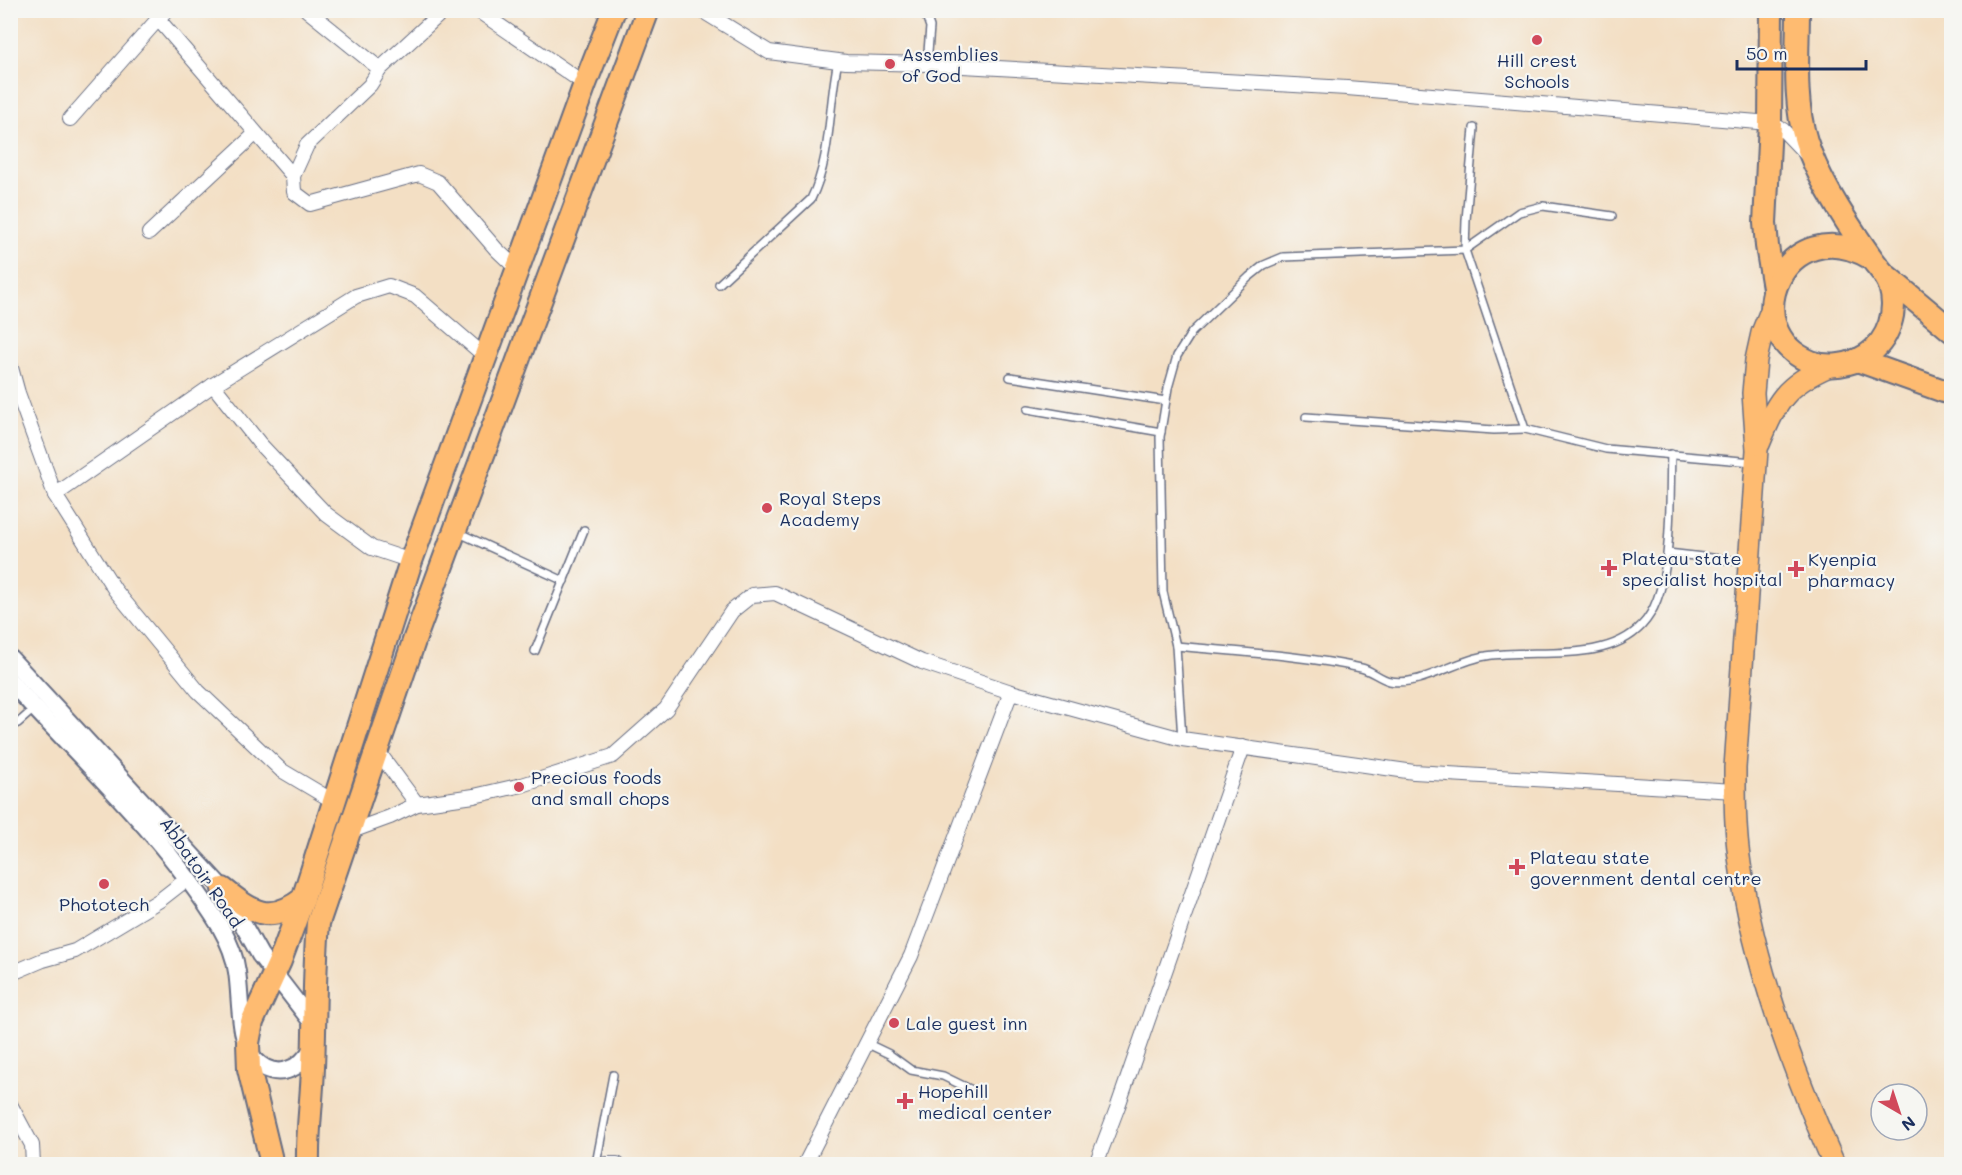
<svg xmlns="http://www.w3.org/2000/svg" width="1962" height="1175" font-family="Mali,sans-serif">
  <rect width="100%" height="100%" fill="#f6f6f2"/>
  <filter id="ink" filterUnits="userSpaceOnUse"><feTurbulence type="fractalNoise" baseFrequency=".0167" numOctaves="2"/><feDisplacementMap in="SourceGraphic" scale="12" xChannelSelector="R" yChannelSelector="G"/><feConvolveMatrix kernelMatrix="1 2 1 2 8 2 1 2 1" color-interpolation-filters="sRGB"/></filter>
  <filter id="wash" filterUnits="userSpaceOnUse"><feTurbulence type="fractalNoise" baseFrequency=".008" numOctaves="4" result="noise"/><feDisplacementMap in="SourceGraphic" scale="24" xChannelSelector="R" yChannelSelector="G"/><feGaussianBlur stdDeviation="1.35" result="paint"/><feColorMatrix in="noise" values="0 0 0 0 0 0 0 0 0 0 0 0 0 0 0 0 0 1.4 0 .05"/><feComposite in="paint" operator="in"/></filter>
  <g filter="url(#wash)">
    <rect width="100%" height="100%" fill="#f3dfc4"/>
  </g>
  <g filter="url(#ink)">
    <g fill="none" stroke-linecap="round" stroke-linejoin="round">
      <defs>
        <g id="service">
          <polyline points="924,10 930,27 927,64"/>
          <polyline points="1612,216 1543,206 1519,212 1465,250 1525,429 1606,449 1753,462"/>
          <path d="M719 284 811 199C832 157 828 107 838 61"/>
          <polyline points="1010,377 1166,401"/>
          <polyline points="1028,409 1161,432"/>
          <polyline points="1306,417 1494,430 1525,429"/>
          <polyline points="457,532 564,581"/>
          <polyline points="1668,553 1746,562"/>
          <path d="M1176 646C1237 652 1301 655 1361 668 1371 670 1380 679 1390 681 1420 687 1456 660 1486 656 1534 648 1605 665 1642 625 1675 591 1669 499 1671 454"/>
          <polyline points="535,651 584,530"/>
          <polyline points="10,726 18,723 35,708"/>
          <polyline points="1182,739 1176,646 1163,592 1160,437 1168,388 1177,356 1192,332 1249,277 1264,265 1283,257 1465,250 1466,220 1474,128"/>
          <polyline points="866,1043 889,1054 911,1070 943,1076 980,1094"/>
          <polyline points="596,1164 613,1075"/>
        </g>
        <g id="minor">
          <polyline points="307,10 380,69"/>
          <polyline points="477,10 585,84"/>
          <polyline points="701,10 769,52 846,62 927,64 1347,88 1770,123 1783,130 1806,154"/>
          <polyline points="159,20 293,176 307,145 370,85 380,69 444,10"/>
          <polyline points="70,119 166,10"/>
          <polyline points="293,176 294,192 310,204 419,174 438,182 496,249 518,270"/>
          <polyline points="149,233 255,134"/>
          <polyline points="10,364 18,393 55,495 115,590 198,691 281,770 333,801"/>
          <polyline points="213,385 356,296 389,286 415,296 486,357"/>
          <polyline points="55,495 213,385 260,444 326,514 372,548 411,561"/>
          <polyline points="377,750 417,804"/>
          <polyline points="349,832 390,817 417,804 474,796 522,785 613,756 666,709 732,611 752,595 775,593 922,662 1011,692 1182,739 1414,772 1735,791"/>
          <polyline points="10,974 43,960 75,951 160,900 187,879"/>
          <polyline points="10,1104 32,1145 33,1164"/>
          <polyline points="607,1164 617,1164"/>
          <polyline points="805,1164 911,956 1011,692"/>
          <polyline points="1096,1164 1118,1106 1243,747"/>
        </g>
        <g id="tertiary">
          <polyline points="10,658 223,889 260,955 314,1025"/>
          <path d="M10 681C82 761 163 834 220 926 228 940 235 956 237 972 241 997 238 1041 255 1060 276 1082 301 1069 313 1047"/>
        </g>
        <g id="primary">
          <path d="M1772 308 1762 333 1756 360 1753 393 1757 450 1735 768C1735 800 1735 832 1740 864 1753 964 1794 1072 1834 1164"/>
          <path d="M1759 444C1777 401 1785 385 1829 366"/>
        </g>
        <g id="trunk">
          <polyline points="1771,10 1770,123 1765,223 1767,246 1774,288"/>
          <path d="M1798 10C1798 53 1793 100 1806 141 1817 177 1848 225 1870 256 1877 267 1886 274 1890 286 1898 311 1889 340 1867 355 1851 365 1829 369 1811 362 1732 330 1785 207 1871 258"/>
          <polyline points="1884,274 1952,331"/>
          <polyline points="1857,360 1952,394"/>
          <path d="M223 889C252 912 269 925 303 899"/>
          <polyline points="272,1164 249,1069 248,1043 252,1022 280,961 303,899 411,561 585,84 614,10"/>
          <path d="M308 1164C307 1132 312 1100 313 1067 315 1019 314 972 318 923L415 638 648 10"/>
        </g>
      </defs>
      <use href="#service" stroke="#676d82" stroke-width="10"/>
      <use href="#minor" stroke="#676d82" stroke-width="16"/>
      <use href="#tertiary" stroke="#676d82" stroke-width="20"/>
      <use href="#primary" stroke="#676d82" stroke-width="24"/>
      <use href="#trunk" stroke="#676d82" stroke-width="26"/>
      <use href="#service" stroke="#fff" stroke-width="7"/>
      <use href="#minor" stroke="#fff" stroke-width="14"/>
      <use href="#tertiary" stroke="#fff" stroke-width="16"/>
      <use href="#primary" stroke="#febb71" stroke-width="21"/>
      <use href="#trunk" stroke="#febb71" stroke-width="22"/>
    </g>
  </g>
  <g fill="#d1495b" stroke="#f6f6f2" stroke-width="2">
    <circle cx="1537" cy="40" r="6"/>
    <circle cx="890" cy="64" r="6"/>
    <circle cx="767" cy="508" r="6"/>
    <path d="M1606 559h6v6h6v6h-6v6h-6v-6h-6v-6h6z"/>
    <path d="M1793 560h6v6h6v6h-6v6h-6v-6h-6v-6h6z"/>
    <circle cx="519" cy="787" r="6"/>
    <path d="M1514 858h6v6h6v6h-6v6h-6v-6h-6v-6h6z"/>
    <circle cx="104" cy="884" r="6"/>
    <circle cx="894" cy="1023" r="6"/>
    <path d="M902 1092h6v6h6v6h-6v6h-6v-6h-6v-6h6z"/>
  </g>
  <g text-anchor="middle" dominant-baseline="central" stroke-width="4.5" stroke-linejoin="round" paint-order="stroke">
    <g font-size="18" fill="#1b2f5e" stroke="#f6f6f2" text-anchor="start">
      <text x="902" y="54">Assemblies<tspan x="902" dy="21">of God</tspan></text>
      <text x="1537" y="60" text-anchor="middle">Hill crest<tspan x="1537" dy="21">Schools</tspan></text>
      <text x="779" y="498">Royal Steps<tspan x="779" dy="21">Academy</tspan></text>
      <text x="1622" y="558">Plateau state<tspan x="1622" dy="21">specialist hospital</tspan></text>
      <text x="1808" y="559">Kyenpia<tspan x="1808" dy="21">pharmacy</tspan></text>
      <text x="531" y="777">Precious foods<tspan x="531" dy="21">and small chops</tspan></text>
      <text x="1530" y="857">Plateau state<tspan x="1530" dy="21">government dental centre</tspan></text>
      <text x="104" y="904" text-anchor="middle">Phototech</text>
      <text x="906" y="1023">Lale guest inn</text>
      <text x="918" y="1091">Hopehill<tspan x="918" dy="21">medical center</tspan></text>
    </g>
    <g font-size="18" fill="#1b2f5e" stroke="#f6f6f2">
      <text transform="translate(202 872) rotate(55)">Abbatoir Road</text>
    </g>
  </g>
  <rect width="1962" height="1175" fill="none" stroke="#f6f6f2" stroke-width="36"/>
  <g transform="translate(1899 1112) rotate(141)"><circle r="28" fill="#f6f6f2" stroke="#9ea6b7" stroke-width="1.5"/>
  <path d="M0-4.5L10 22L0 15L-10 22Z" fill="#d1495b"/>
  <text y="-9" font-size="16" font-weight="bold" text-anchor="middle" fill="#1b2f5e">N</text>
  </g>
  <path d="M1737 60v9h129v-9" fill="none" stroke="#1b2f5e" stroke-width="3"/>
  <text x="1746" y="60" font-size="18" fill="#1b2f5e" stroke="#f6f6f2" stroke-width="4.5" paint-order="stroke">50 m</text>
</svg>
